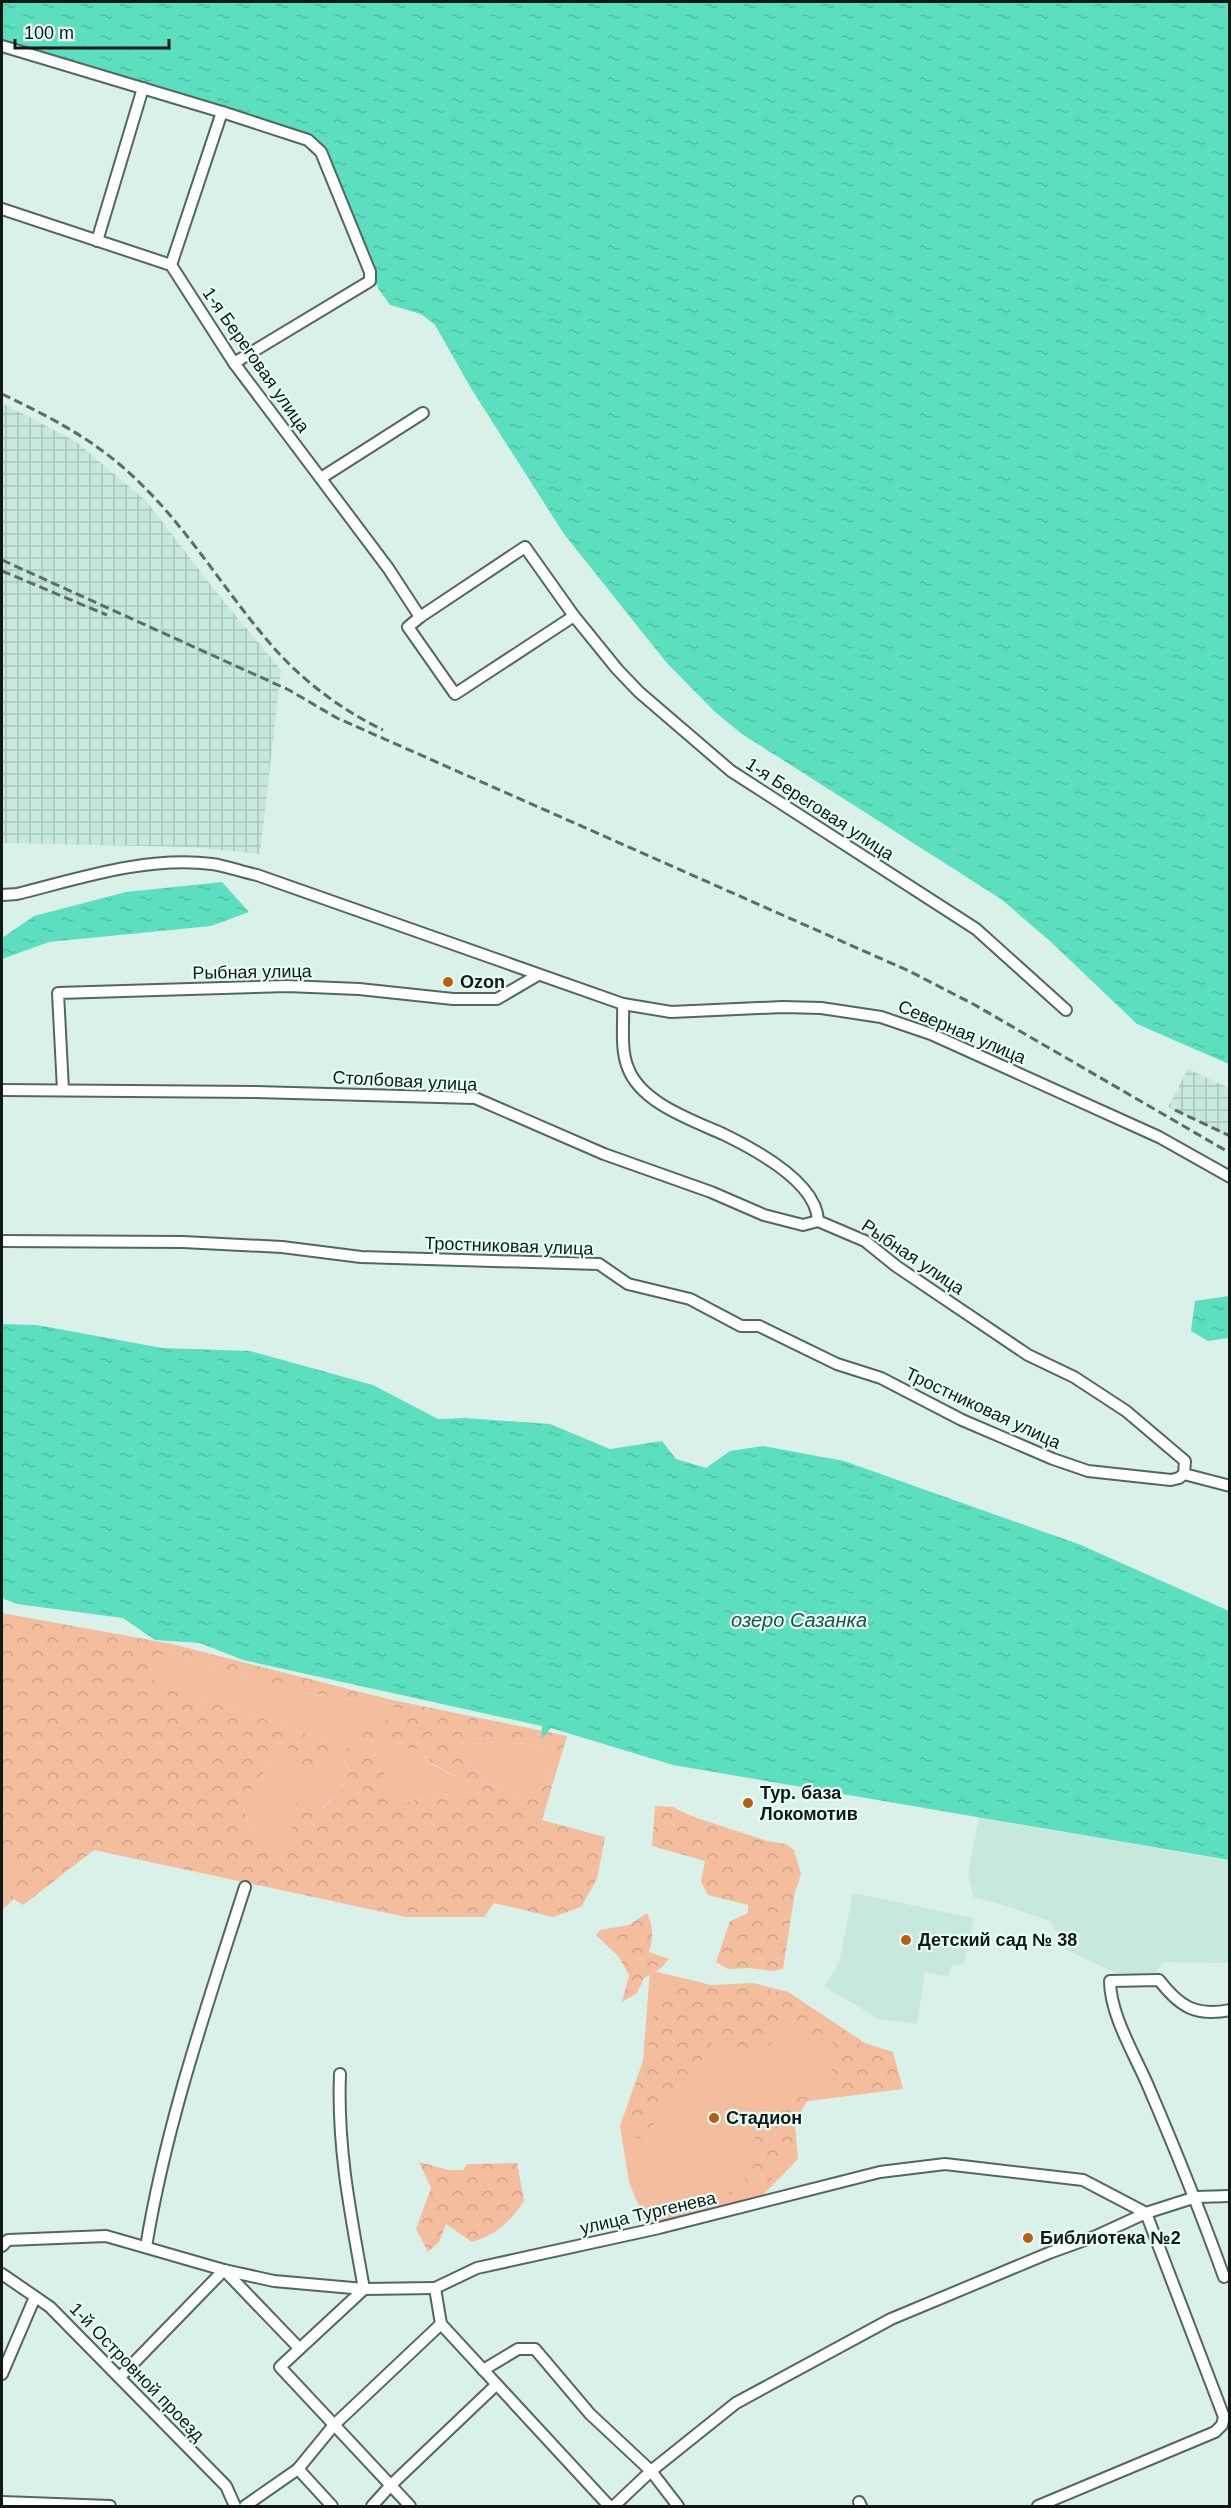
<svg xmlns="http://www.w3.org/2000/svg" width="1231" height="2508" font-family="Arial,sans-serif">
  <defs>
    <pattern id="industrial-grid" width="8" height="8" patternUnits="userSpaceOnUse" patternTransform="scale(1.5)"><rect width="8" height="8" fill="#c7e8dd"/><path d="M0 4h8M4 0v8" fill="none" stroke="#aac6bd"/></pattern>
    <pattern id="forest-crowns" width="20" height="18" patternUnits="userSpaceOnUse" patternTransform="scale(1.5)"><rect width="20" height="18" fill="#f3bd9e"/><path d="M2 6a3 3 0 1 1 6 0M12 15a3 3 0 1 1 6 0" fill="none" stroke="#cfa287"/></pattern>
    <pattern id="water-ripples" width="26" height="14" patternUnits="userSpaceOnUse" patternTransform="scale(1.5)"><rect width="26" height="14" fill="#5bdfbe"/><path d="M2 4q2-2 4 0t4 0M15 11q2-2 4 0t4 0" fill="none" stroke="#4ebfa3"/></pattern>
  </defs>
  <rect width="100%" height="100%" fill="#d9f1e9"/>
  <g fill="#c7e8dd">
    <polygon points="979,1817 1229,1861 1229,1963 1164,1962 1153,1976 1114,1972 1067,1950 1050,1921 1006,1906 973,1897 968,1874"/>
    <polygon points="853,1893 974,1918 964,1964 951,1966 948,1977 925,1972 917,2024 879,2019 824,1986 839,1963"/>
  </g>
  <g fill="url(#industrial-grid)">
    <polygon points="2,403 75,441 146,501 217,593 281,670 260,854 192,847 2,843"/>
    <polygon points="1188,1069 1229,1088 1229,1137 1168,1107"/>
  </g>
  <g fill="#f3bd9e">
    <polygon points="174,1652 216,1668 302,1693 327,1695 407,1710 355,1737 420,1750 431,1764 484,1791 429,1796 409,1802 374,1785 382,1758 312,1736 152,1679 149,1659"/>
    <polygon points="499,1742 535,1745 555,1758 542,1789 518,1797 491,1785 457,1753 469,1744"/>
    <polygon points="290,1748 342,1758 350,1772 340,1793 293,1832 280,1846 265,1852 249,1828 242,1798 258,1784 267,1766"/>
    <polygon points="12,1861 22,1873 9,1898 2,1903 2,1863"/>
    <polygon points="650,1970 711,1985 753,1983 788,1992 865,2043 893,2052 903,2089 793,2103 798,2159 761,2197 647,2226 629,2182 620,2126 643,2061"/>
  </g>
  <g fill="url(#forest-crowns)" fill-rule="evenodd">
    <path d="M2 1613 172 1644 388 1699 567 1736 542 1820 605 1837 597 1879 581 1907 553 1917 494 1903 484 1917H406L94 1850 23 1905 14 1899 2 1910V1903L9 1898 21 1873 12 1861 2 1863ZM174 1652 216 1668 302 1693 327 1695 406 1710 354 1737 420 1750 431 1763 483 1791 429 1796 409 1802 374 1785 387 1770 382 1758 312 1736 152 1679 149 1659ZM499 1742 535 1745 555 1758 542 1789 518 1797 491 1785 457 1753 469 1744ZM290 1748 291 1770 311 1771 320 1755 342 1758 350 1771 340 1793 323 1808 311 1799 290 1805 293 1832 280 1846 265 1852 249 1828 242 1798 258 1784 267 1766Z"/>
    <polygon points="655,1806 673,1807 691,1816 767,1841 786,1844 794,1850 801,1874 795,1892 783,1969 774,1971 749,1968 728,1969 716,1962 730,1921 748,1913 748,1905 708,1895 701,1882 705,1861 652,1846"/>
    <path d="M647 1913C653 1927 654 1937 649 1952L669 1959 660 1969 644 1978 637 1993 622 2002 629 1975 619 1957 596 1935 600 1930 629 1925Z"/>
    <path d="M684 1982 711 1989 727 1985H753L787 1995 839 2027 863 2046 891 2053 901 2088 838 2095 823 2081 838 2062 836 2046 827 2038 820 2045 810 2043 814 2027 806 2023 797 2031 787 2028 760 2054 745 2053 724 2035C707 2043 705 2057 696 2071 680 2095 659 2116 642 2139L627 2136C626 2109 628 2087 649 2067V2046L646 2036 650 2024 674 1987Z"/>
    <path d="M793 2097H809L794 2125 795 2154 778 2163 770 2182 752 2193 727 2195 737 2183 754 2174C753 2168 750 2160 750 2154 750 2134 778 2107 793 2097Z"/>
    <path d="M419 2162 448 2170H463L467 2164 517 2163 524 2201C510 2222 496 2235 472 2242L446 2224 439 2242 428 2252 416 2229 431 2188Z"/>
  </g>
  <g fill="url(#water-ripples)">
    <polygon points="2,2 1229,2 1229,1064 1137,1024 1051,942 1001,899 742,734 715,712 666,662 564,534 472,390 435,325 421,314 390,305 378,288 336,175 302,134 230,109 2,41"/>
    <polygon points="222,882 249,912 211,926 49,942 2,959 2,938 34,916 126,892"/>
    <polygon points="1229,1296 1229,1338 1208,1341 1191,1331 1195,1301"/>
    <polygon points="2,1324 37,1325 162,1348 250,1351 373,1385 438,1419 465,1418 550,1424 610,1449 662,1441 676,1459 706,1468 730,1451 763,1446 844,1461 1081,1545 1229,1611 1229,1860 673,1765 551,1728 541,1739 542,1726 243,1660 200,1643 155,1640 123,1618 17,1604 2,1598"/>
  </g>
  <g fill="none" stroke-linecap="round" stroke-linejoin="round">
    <defs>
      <g id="minor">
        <polyline points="2,46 222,112 308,140 321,152 370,272 370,281 234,363"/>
        <polyline points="2,209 171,265 234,363 388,568 420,617 408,627 455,694 574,616"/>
        <polyline points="97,241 143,88"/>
        <polyline points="171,265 222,112"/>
        <polyline points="321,478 423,413"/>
        <polyline points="420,617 525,547 574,616 617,669 639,692 731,771 976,929 1066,1010"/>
        <path d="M2 895 17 894C81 878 146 856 212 864 227 866 242 872 257 875L623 1004 671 1012 783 1007 821 1008 881 1017 931 1034 1159 1137 1230 1177"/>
        <path d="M623 1004C624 1023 620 1049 628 1068 641 1103 692 1120 723 1134 754 1149 817 1182 818 1221L865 1241 896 1266 1028 1355 1074 1377 1126 1411 1185 1461 1184 1474 1230 1486"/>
        <polyline points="2,1090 256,1092 475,1098 604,1154 711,1192 764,1215 803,1225 818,1221"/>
        <polyline points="63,1090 58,993 287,986 359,989 453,999 497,999 538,975"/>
        <polyline points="2,1241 183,1242 282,1247 361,1257 599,1264 628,1284 690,1299 741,1326 759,1326 837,1364 881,1378 962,1420 1053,1459 1088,1471 1171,1480 1179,1478 1184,1474"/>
        <path d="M340 2074C337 2149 351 2216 364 2289L280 2367 410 2506"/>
        <polyline points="2,2246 8,2240 106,2236 224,2270 274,2281 364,2289 435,2288"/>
        <path d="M146 2247C166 2124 207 2006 245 1887"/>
        <polyline points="2,2274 50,2307 226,2486 235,2506"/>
        <path d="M1224 2277C1201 2213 1176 2151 1149 2088 1136 2057 1110 2015 1110 1981L1159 1980C1179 2006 1195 2017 1230 2010"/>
        <polyline points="483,2370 518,2349 535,2349 590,2414 651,2471 678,2506"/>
        <polyline points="2,2374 35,2297"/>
        <polyline points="120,2377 224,2270 299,2348"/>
        <polyline points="298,2469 332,2506"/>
        <polyline points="2,2502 110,2506"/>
        <polyline points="859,2502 861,2506"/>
        <polyline points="245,2506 298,2469 334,2425 441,2324"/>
        <polyline points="372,2506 391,2485 496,2385"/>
        <polyline points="609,2506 441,2324 435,2288 477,2268 659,2228 880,2172 945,2164 1083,2180 1146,2213 1196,2197 1230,2196"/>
        <polyline points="614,2506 651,2471 736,2403 891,2319 1049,2253 1096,2236 1146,2213 1224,2417 1222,2425 1215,2432 1038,2506"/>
      </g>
    </defs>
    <use href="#minor" stroke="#526760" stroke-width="14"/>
    <use href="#minor" stroke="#fff" stroke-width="10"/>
    <g stroke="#5e6c68" stroke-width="3" stroke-dasharray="9 4.5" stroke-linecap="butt">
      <path d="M2 394C56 420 99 442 142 485 192 534 228 596 274 648 304 682 342 710 383 730"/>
      <polyline points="2,560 289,690 337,718 909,971 975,1005 1230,1153"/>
      <polyline points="2,571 107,615"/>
      <polyline points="1175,1110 1230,1136"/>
    </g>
  </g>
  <g fill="#bb5d11" stroke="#e6fef6" stroke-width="2">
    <circle cx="448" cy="982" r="6"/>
    <circle cx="748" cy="1803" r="6"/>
    <circle cx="906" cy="1940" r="6"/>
    <circle cx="714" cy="2118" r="6"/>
    <circle cx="1028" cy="2238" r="6"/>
  </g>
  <g text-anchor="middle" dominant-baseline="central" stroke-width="4.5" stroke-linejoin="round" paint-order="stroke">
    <g font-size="18" fill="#111917" stroke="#e6fef6">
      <text transform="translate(256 360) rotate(55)">1-я Береговая улица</text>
      <text transform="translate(820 809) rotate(33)">1-я Береговая улица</text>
      <text transform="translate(252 972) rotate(-1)">Рыбная улица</text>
      <text transform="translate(962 1032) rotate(23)">Северная улица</text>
      <text transform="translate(405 1081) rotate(3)">Столбовая улица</text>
      <text transform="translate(509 1246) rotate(2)">Тростниковая улица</text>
      <text transform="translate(913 1257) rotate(34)">Рыбная улица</text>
      <text transform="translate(983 1408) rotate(25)">Тростниковая улица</text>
      <text transform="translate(648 2213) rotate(-13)">улица Тургенева</text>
      <text transform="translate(137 2372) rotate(46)">1-й Островной проезд</text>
    </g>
    <g font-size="18" font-weight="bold" fill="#111917" stroke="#e6fef6" text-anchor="start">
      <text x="460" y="982">Ozon</text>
      <text x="760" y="1793">Тур. база<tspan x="760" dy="21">Локомотив</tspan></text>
      <text x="918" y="1940">Детский сад № 38</text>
      <text x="726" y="2118">Стадион</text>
      <text x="1040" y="2238">Библиотека №2</text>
    </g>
    <g font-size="20" font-style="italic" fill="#1b5244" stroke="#e6fef6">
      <text x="799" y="1620">озеро Сазанка</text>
    </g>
  </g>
  <rect width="1231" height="2508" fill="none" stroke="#111917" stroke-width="6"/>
  <path d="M15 39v9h154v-9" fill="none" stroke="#111917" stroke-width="3"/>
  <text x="24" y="39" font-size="18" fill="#111917" stroke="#e6fef6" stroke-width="4.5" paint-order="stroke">100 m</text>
</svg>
